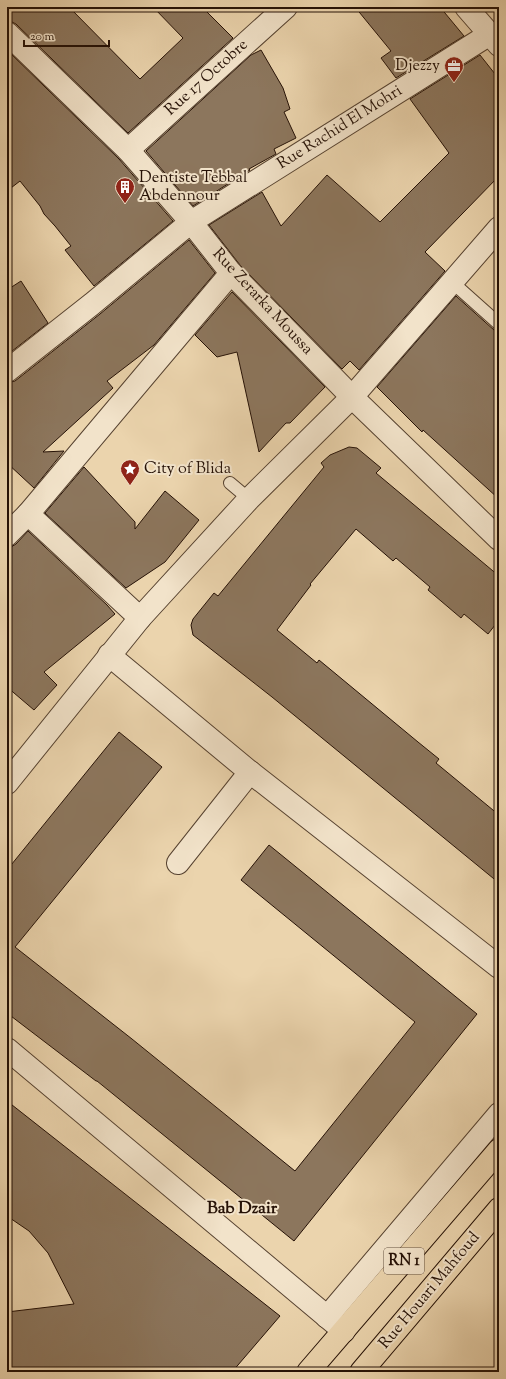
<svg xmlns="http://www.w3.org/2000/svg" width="506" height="1379" font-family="'Sorts Mill Goudy',serif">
  <rect width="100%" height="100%" fill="#ebd4ad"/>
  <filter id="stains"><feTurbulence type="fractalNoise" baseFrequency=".005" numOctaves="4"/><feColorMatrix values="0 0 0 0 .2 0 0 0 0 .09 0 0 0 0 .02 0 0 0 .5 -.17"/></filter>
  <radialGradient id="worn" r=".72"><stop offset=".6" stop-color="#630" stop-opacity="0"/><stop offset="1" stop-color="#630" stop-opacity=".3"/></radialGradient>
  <g fill="#8c765d" stroke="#251106">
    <polygon points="7,7 69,7 140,79 183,38 153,7 202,7 233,38 128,133 16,24 10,21 7,21"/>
    <polygon points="355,7 440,7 464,36 396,78 381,58 391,51"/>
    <polygon points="7,50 119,159 173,221 94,286 65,250 71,246 55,226 44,214 40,206 20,181 7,191"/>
    <polygon points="261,50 283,88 290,109 284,112 296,138 274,149 276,154 249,169 250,170 193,206 146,151 251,55"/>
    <polygon points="480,55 499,79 499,176 425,252 445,271 359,370 350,361 342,369 240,265 209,225 262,192 281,226 327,175 380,222 449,153 410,99"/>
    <polygon points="189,240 215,273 154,345 107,381 113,388 43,452 64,451 34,488 7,463 7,383 15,381 100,314"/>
    <polygon points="21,281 48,323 7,355 7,290"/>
    <polygon points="232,292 325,387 290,423 286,423 259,452 237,352 217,357 195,335"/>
    <polygon points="456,296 494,330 499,331 499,499 423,430 422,432 377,387"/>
    <polygon points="349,447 357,448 381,468 376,473 499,576 499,620 488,634 464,614 461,618 428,590 430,587 396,558 393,561 356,529 310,584 311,585 277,630 317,663 319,660 418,742 439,759 436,763 499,815 499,883 272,697 193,635 191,625 193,619 214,593 218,596 324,467 321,463 330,455"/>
    <polygon points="84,467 135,522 135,529 165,491 199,520 165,562 126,588 45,513"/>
    <polygon points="28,531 107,605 115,614 44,672 57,685 34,710 7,687 7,547 11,547 16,544"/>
    <polygon points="119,732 162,767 15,947 132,1039 295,1171 415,1022 241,880 269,845 477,1014 294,1241 97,1081 96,1081 7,1013 7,870"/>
    <polygon points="7,1101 280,1316 232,1372 7,1372 7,1312 74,1304 48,1253 29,1231 7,1216"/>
  </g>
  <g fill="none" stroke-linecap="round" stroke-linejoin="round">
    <defs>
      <g id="service">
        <polyline points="452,282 499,324"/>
        <polyline points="230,483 249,499"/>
      </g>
      <g id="minor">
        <polyline points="466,7 499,45"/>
        <polyline points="7,33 128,150 191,222 231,273 352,397 499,539"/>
        <polyline points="128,150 286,7"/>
        <polyline points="7,371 92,304 191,222 490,34"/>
        <polyline points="28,514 140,618"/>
        <polyline points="7,535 28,514 231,273"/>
        <polyline points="109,655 250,772 499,967"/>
        <polyline points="178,863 250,772"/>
        <polyline points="7,1049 344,1331"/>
        <polyline points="327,1317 499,1114"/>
      </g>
      <polyline id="tertiary" points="7,783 140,618 249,499 352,397 499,228"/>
      <g id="primary">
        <polyline points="308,1372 499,1150"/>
        <polyline points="361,1372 499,1209"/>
      </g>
    </defs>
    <use href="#service" stroke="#564230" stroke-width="14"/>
    <use href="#minor" stroke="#564230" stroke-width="24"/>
    <use href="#tertiary" stroke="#564230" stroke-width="24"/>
    <use href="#primary" stroke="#251106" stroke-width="24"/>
    <use href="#service" stroke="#f2e3ca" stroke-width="12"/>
    <use href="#minor" stroke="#f2e3ca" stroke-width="22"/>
    <use href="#tertiary" stroke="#f2e3ca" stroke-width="22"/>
    <use href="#primary" stroke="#ebd4ad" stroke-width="22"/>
  </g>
  <defs>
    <symbol id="office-pin" viewBox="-11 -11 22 30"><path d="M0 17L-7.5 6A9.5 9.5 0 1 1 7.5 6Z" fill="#8f2418" stroke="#f2e3ca"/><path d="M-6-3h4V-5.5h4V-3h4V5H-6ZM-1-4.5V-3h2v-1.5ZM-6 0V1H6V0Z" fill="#fff"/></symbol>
    <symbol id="building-pin" viewBox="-11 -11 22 30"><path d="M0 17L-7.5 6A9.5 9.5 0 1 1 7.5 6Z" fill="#8f2418" stroke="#f2e3ca"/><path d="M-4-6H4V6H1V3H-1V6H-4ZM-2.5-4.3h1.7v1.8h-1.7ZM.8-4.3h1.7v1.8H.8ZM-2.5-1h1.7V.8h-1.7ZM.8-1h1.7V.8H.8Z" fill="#fff"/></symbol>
    <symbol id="sight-pin" viewBox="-11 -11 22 30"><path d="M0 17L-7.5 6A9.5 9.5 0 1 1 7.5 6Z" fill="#8f2418" stroke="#f2e3ca"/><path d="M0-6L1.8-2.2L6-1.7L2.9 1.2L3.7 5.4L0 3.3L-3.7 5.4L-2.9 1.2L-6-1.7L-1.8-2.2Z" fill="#fff"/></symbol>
  </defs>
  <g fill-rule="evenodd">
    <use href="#office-pin" x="443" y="55" width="22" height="30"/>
    <use href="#building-pin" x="114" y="176" width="22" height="30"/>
    <use href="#sight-pin" x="119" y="458" width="22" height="30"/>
  </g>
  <g text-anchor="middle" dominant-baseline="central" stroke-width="4" stroke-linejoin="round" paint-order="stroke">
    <rect fill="#f2e3ca" stroke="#625041" stroke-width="1" x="384" y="1248" width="40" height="26" rx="3"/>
    <g font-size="15" font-weight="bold" fill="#251106">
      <text x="404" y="1261">RN 1</text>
    </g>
    <g font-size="16" fill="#251106" stroke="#f2e3ca" text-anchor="start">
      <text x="440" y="66" text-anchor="end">Djezzy</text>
      <text x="139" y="178">Dentiste Tebbal<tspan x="139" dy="18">Abdennour</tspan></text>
      <text x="144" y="469">City of Blida</text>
    </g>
    <g font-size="16" fill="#251106" stroke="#f2e3ca">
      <text transform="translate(207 78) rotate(-42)">Rue 17 Octobre</text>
      <text transform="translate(340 128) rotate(-32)">Rue Rachid El Mohri</text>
      <text transform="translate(262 302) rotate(47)">Rue Zerarka Moussa</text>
      <text transform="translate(430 1291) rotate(-50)">Rue Houari Mahfoud</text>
    </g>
    <g font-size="17" font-weight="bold" fill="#251106" stroke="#f2e3ca">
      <text x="242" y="1209">Bab Dzair</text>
    </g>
  </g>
  <rect width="506" height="1379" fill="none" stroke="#ebd4ad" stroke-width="24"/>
  <rect x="8" y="8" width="490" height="1363" fill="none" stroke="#251106" stroke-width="2"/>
  <rect x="12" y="12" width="482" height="1355" fill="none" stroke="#251106"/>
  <path d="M24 40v6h85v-6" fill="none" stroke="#251106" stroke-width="2"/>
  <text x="30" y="40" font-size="12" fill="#251106" stroke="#f2e3ca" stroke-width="3" paint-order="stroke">20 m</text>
  <rect width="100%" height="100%" filter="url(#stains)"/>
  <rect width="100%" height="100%" fill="url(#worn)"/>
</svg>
